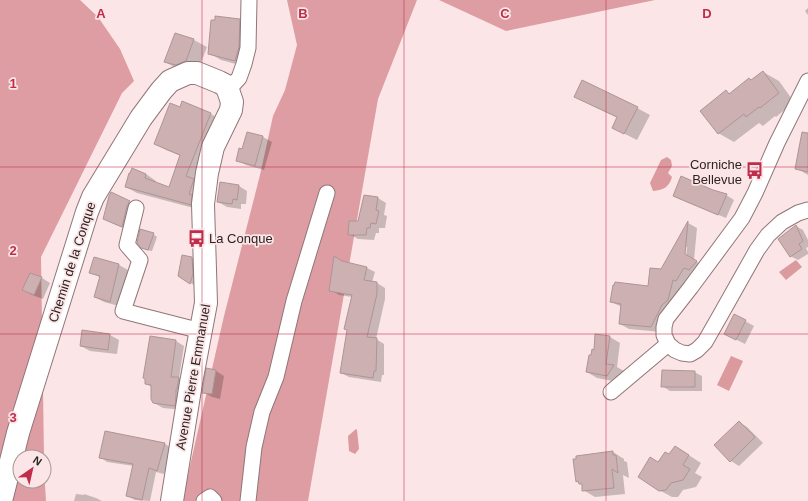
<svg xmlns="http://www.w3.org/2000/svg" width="808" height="501" font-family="Helvetica,sans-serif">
  <rect width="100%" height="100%" fill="#fce5e6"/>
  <g fill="#dd9da2">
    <polygon points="0,0 80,0 98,17 120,49 134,81 122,93 41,257 44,457 20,457 20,481 44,481 44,469 46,501 0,501"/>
    <polygon points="287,0 417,0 378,99 308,501 182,501 224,316 260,175 273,116 285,90 297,45"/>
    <polygon points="439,0 655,0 506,31"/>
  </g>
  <g fill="#da9a9e">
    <path d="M667 157 671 160 672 166 668 173 672 177C669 187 664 190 653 191L650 183 661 160Z"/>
    <polygon points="796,260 802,267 786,280 779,272"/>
    <polygon points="731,356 743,361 729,391 717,385"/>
    <polygon points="356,429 357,430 359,449 355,454 349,451 348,436"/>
  </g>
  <g fill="#0003" fill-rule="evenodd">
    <polygon points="808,8 808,15 805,11"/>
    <polygon points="239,20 251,27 247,67 221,60 209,53"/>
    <polygon points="176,34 194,40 207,47 199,68 178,69 165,62"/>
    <polygon points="763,72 779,81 794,102 776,117 775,116 763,126 759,123 734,142 718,133 726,92 730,94 751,81"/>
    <polygon points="576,97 637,108 650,115 637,140 613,128 618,118 589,104"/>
    <polygon points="183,103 211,114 221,120 201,210 137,193 126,187 146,174 156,181 156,183 170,188 181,156 166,150 155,143 180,109"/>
    <polygon points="248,133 263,137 272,142 264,170 246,165 237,160 243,150"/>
    <polygon points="808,142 808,175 796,168"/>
    <polygon points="239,186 247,191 246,204 241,204 241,209 227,207 218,202"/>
    <polygon points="713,191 726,195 734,200 726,218 682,200 674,196"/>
    <polygon points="111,193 137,207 130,231 112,223 104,219"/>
    <polygon points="364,196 378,198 386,203 384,215 387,216 385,228 379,228 379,233 376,233 374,240 358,239 349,234 358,222"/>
    <path d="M688 223 697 228 694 260 705 267 686 286 682 285 677 305 661 332 629 329 620 324 622 307 611 302 648 287 661 270ZM687 246 686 259H684L685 249Z"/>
    <polygon points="796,226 803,230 808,240 808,247 806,248 808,252 808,254 798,260 790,256"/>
    <polygon points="153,234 157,237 152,251 146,250"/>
    <polygon points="95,258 119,265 128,270 119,306 104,302 95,297 101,278 90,272"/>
    <polygon points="192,258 200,263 199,288 179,276"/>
    <polygon points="343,263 367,268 375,272 372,282 377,283 385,288 385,299 376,339 384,344 384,375 382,375 381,382 349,377 341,373 352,297 339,295 331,290"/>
    <polygon points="31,274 42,278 50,283 43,299 32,295 24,290"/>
    <polygon points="734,315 754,326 745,344 733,338"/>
    <polygon points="83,331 110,335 119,340 117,354 90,351 81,346"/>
    <polygon points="151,337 176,341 184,346 179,378 187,383 183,410 163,408 154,403 152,387 146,384"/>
    <polygon points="610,337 620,343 617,367 624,371 618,382 597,378 587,372 595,352"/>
    <polygon points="216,371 224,376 220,399 212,397 203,392"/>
    <polygon points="694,372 702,376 702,391 670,391 662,386"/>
    <polygon points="739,422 747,427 763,443 739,466 731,461"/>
    <polygon points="165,444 172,448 164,474 156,472 150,501 135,500 128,496 134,466 107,462 100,457"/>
    <polygon points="613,452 624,459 624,461 627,462 629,478 623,475 625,494 595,497 583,490 583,485 577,481"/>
    <polygon points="687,454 701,463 695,473 702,477 696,487 683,490 678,497 672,497 659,490 669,456"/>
    <polygon points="76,494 84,495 84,494 96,498 102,501 74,501"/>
  </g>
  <g fill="#cdb1b2" stroke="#af9495">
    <polygon points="215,16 240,19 239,47 235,61 208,54 211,20 215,20"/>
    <polygon points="175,33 194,39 186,61 176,65 164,62"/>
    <polygon points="763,71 779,93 760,108 759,107 746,117 744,114 718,134 700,111 726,90 729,94 749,78 751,80"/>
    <polygon points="582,80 638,107 624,134 612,128 617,117 574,97"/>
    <polygon points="182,101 211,113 186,176 194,179 189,194 192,195 191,205 125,187 129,173 130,173 132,168 146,174 145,178 169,187 180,155 154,144 170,103 180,107"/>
    <polygon points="247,132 263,136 255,166 236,161 239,148 242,149"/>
    <polygon points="802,132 808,133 808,172 795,169"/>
    <polygon points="681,176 713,190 727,194 718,215 673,196"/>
    <polygon points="220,182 239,185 237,200 233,199 232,204 217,202"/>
    <polygon points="111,192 130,201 127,206 122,227 103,219 109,196"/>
    <polygon points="364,195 378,197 376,210 379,211 376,224 371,223 370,228 367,228 366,235 348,235 349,221 358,221"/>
    <polygon points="688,221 685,254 697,261 689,270 684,268 676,281 673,280 668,300 662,305 651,327 619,324 621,304 610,302 613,285 614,285 615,282 648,286 650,268 661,269"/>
    <polygon points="796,225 803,241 799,244 802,249 790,257 778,239"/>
    <polygon points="140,229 154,233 148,250 141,248 137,243"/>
    <polygon points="182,255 192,257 193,274 190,284 178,276"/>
    <polygon points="334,256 342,261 367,267 364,280 377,282 377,294 367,337 377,338 376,371 374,371 373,378 340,373 347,330 344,329 352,295 329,291"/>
    <polygon points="94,257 119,264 110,302 94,297 100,276 89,273"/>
    <polygon points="30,273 42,277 34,295 22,290"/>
    <polygon points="734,314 746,320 736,340 724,334"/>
    <polygon points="82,330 110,334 108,350 80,346"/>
    <polygon points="595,334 610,336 606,364 614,365 607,376 586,372 589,355 591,355 592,349 594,350"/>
    <polygon points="150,336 176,340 171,377 179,377 177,389 176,389 176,397 175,406 153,403 151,399 151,385 145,384 145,379 143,378"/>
    <polygon points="206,368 216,370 212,394 202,393"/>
    <polygon points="662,370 695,371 695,387 661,387"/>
    <polygon points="739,421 755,437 730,462 714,445"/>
    <polygon points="105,431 165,443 157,471 149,468 142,500 126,496 133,464 99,458"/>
    <polygon points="675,446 689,455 683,465 690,469 683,480 671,483 666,490 659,491 638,477 650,457 658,462 665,452 669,454"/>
    <polygon points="613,451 613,455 616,455 618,473 612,469 614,488 582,491 582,484 579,484 578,481 576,482 573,459 576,459 576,456"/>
  </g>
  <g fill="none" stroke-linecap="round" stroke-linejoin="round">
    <defs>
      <g id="street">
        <polyline points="808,81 777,143 755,193 742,218 691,287 666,319 664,327 664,335 668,344 675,350 682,353 690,354 697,350 705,342 721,314 757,250 768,235 782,222 798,213 808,210"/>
        <polyline points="228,90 239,78 244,64 248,48 249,0"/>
        <polyline points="136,208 127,245 140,260 123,311 201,331"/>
        <polyline points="611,392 668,344"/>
        <polyline points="204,501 210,497 214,501"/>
        <polyline points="248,501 254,447 262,412 276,377 294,301 327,193"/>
      </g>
      <polyline id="secondary" points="1,501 18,433 87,212 93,197 141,118 161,91 170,81 188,73 197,73 219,82 225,85 228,90 232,102 231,110 213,147 207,173 203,204 206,303 191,383 172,501"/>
    </defs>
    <use href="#street" stroke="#907678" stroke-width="17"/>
    <use href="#secondary" stroke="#907678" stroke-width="24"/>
    <use href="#street" stroke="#fff" stroke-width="15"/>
    <use href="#secondary" stroke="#fff" stroke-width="22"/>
  </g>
  <path fill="none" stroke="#be2d4b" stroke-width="1" stroke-opacity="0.55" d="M202 0V501M404 0V501M606 0V501M0 167H808M0 334H808"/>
  <defs>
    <symbol id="bus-bare" viewBox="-9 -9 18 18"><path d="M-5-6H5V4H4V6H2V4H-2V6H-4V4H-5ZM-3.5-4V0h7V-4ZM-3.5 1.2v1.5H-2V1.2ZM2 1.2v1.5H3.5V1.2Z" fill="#be2d4b" stroke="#fce5e6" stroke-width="2.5" paint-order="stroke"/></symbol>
  </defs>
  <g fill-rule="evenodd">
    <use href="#bus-bare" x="742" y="158" width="25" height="25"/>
    <use href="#bus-bare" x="184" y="226" width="25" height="25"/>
  </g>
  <g text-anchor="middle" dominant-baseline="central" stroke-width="3.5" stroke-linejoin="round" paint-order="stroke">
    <g font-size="13" fill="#2d2323" stroke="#fce5e6" text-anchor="end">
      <text x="742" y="164">Corniche<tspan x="742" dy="15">Bellevue</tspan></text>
      <text x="209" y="238" text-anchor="start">La Conque</text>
    </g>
    <g font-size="13" fill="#2d2323" stroke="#fce5e6">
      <text transform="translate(72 262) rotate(-72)">Chemin de la Conque</text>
      <text transform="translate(193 377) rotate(-80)">Avenue Pierre Emmanuel</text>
    </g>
  </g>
  <g font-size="13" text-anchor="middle" font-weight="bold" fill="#be2d4b" stroke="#fce5e6" stroke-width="3.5" stroke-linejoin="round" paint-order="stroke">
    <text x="101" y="18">A</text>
    <text x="303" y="18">B</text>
    <text x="505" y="18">C</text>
    <text x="707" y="18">D</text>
    <text x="13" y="88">1</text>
    <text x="13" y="255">2</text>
    <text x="13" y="422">3</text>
  </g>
  <g transform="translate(32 469) rotate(34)"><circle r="19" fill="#fce5e6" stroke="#a99798"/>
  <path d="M0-3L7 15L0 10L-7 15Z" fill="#be2d4b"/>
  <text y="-6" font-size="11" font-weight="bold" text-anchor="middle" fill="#2d2323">N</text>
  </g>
</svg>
